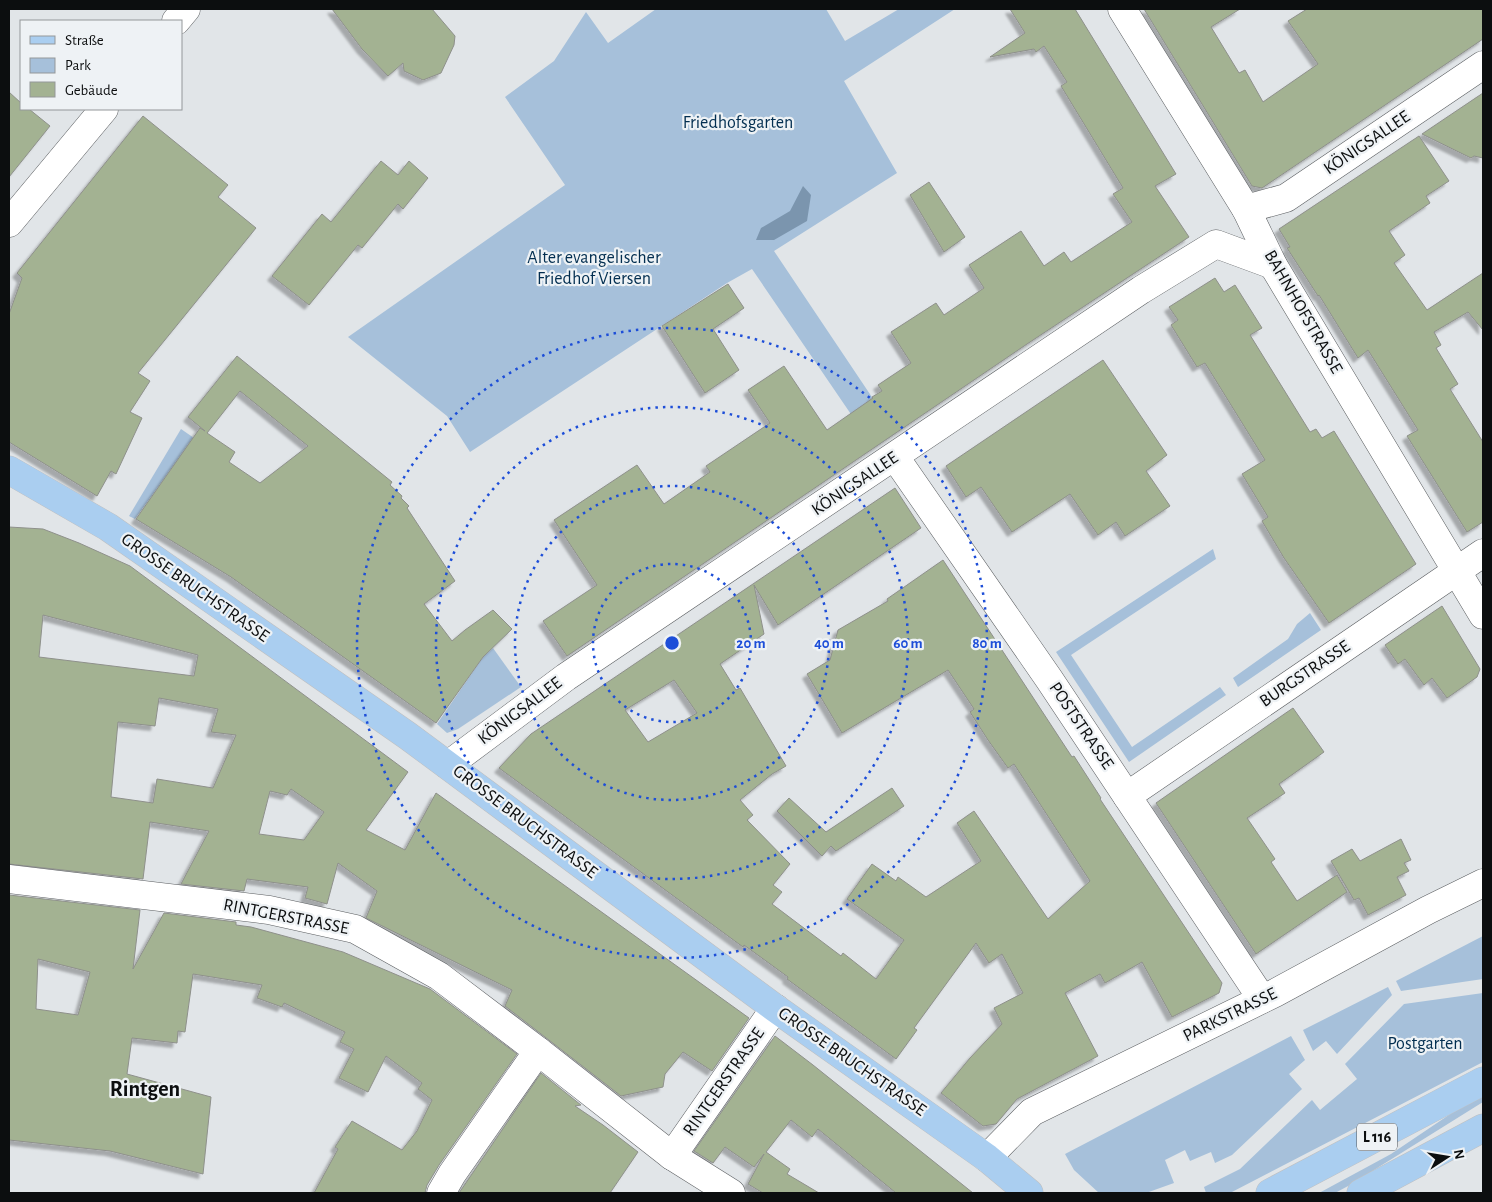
<svg xmlns="http://www.w3.org/2000/svg" width="1492" height="1202" font-family="'Alegreya Sans',sans-serif">
  <defs>
    <filter id="shadow"><feDropShadow dx="-4.5" dy="4.5" stdDeviation="1" flood-color="#0004"/></filter>
  </defs>
  <rect width="100%" height="100%" fill="#e1e5e8"/>
  <g fill="#a6c0da">
    <polygon points="656,9 826,9 845,41 899,9 955,9 844,81 897,173 774,251 896,433 874,448 752,269 727,283 470,452 447,416 348,337 565,185 505,97 554,61 586,12 608,43"/>
    <polygon points="181,429 194,438 135,519 129,516"/>
    <polygon points="1213,549 1216,559 1071,655 1132,747 1220,687 1226,695 1129,762 1056,652"/>
    <polygon points="1310,613 1321,630 1238,687 1233,678 1288,639 1297,624"/>
    <polygon points="493,648 521,687 458,729 447,733 437,724 483,657"/>
    <polygon points="1483,936 1483,979 1401,991 1396,981"/>
    <polygon points="1388,987 1392,995 1337,1054 1326,1041 1313,1051 1303,1030"/>
    <polygon points="1483,993 1483,1062 1230,1193 1206,1193 1204,1187 1240,1169 1312,1100 1320,1110 1357,1079 1345,1064 1404,1004"/>
    <polygon points="1291,1036 1305,1060 1289,1074 1302,1089 1232,1155 1215,1163 1211,1152 1190,1161 1185,1150 1165,1160 1174,1183 1146,1193 1099,1193 1074,1170 1065,1154"/>
    <polygon points="1483,1092 1483,1102 1350,1185 1335,1193 1319,1193 1391,1154"/>
  </g>
  <polygon fill="#7b95ae" points="803,186 811,195 807,221 774,240 756,240 761,228 790,211"/>
  <g fill="#a3b292" stroke="#8e908b" fill-rule="evenodd" filter="url(#shadow)">
    <polygon points="332,9 432,9 455,36 454,45 441,73 423,80 404,71 403,63 388,76 362,49"/>
    <polygon points="1010,9 1075,9 1176,174 1155,186 1189,237 1027,344 567,656 543,621 597,585 554,520 637,465 664,504 710,472 706,466 770,423 748,390 784,366 827,430 873,398 872,397 882,391 878,385 911,363 891,332 936,303 944,315 984,288 969,265 1021,231 1044,266 1064,252 1071,262 1132,222 1113,194 1123,188 1061,86 1067,82 1044,46 1036,52 1034,49 990,57 1025,33"/>
    <polygon points="1144,9 1240,9 1211,27 1239,73 1245,70 1263,102 1318,64 1288,21 1307,9 1483,9 1483,39 1262,188 1252,186"/>
    <polygon points="9,92 21,103 21,109 29,109 50,126 9,177"/>
    <polygon points="1483,93 1483,158 1474,156 1471,158 1422,134"/>
    <polygon points="143,116 228,185 218,197 256,228 138,373 150,381 130,412 142,418 116,474 111,471 97,496 9,442 9,314 22,278 17,273"/>
    <polygon points="1419,136 1449,181 1426,196 1430,203 1389,231 1405,255 1394,263 1427,310 1483,273 1483,330 1468,312 1434,332 1441,345 1436,348 1458,384 1450,389 1483,442 1483,522 1467,532 1407,436 1418,430 1368,350 1358,358 1319,295 1318,296 1287,248 1290,247 1279,229"/>
    <polygon points="381,161 398,175 409,161 428,178 403,209 398,204 362,248 358,245 309,305 272,276 322,214 331,222"/>
    <polygon points="929,182 965,237 944,252 910,195"/>
    <polygon points="1215,278 1224,292 1235,285 1262,328 1250,335 1310,432 1316,429 1322,438 1334,431 1416,564 1329,623 1284,558 1262,521 1268,517 1242,474 1265,460 1205,363 1197,367 1171,325 1178,320 1169,307"/>
    <polygon points="728,284 744,308 713,329 739,370 705,393 662,326"/>
    <path d="M237 356 392 482 390 485 402 496 401 498 409 506 407 508 455 581 424 604 452 641 465 630 493 610 512 629 483 657 436 723 231 577 136 519 200 428 205 431 188 417ZM240 391 308 446 260 483 229 462 235 452 207 433Z"/>
    <polygon points="1103,360 1167,455 1146,471 1170,506 1125,536 1116,522 1098,535 1070,494 1012,532 981,487 966,497 946,466"/>
    <path d="M895 488 921 528 778 625 754 585 764 634 720 664 736 690 740 688 786 766 772 774 740 800 753 815 747 820 790 864 773 885 782 892 772 904 841 956 843 953 876 979 904 940 847 899 872 864 896 881 898 877 926 897 981 861 957 823 974 811 1048 919 1090 881 1014 764 1008 768 988 740 970 712 974 709 948 670 842 733 807 674 830 660 838 630 888 601 887 599 943 560 1072 757 1074 756 1101 798 1100 799 1222 983 1219 993 1172 1017 1142 962 1105 983 1100 974 1065 993 1098 1056 1017 1099 996 1124 983 1126 941 1093 970 1058 1002 1024 994 1008 1023 993 1002 954 989 963 976 943 914 1028 917 1030 896 1059 787 979 788 977 744 945 743 947 499 768 531 734ZM674 680 697 713 648 742 625 710Z"/>
    <path d="M9 527 43 529 79 543 130 566 408 772 366 830 405 850 436 793 749 1018 712 1071 683 1052 665 1074 663 1087 621 1096 505 1006 512 990 366 918 377 891 338 863 327 904 305 898 308 887 247 879 244 891 181 884 209 831 150 822 143 879 9 864ZM43 615 198 655 194 676 39 657ZM159 698 218 709 211 732 236 735 213 788 157 779 153 803 111 797 118 722 155 726ZM291 789 324 812 304 840 259 834 270 791 287 795Z"/>
    <polygon points="1442,606 1480,669 1477,677 1447,698 1432,678 1424,685 1405,659 1398,664 1385,645"/>
    <polygon points="1293,708 1324,752 1279,784 1285,793 1247,818 1275,859 1271,862 1297,901 1337,875 1347,892 1256,954 1156,803"/>
    <polygon points="892,788 904,806 836,851 831,846 822,856 777,811 789,798 826,832"/>
    <polygon points="1401,839 1411,860 1404,863 1409,871 1397,877 1406,895 1368,915 1359,898 1354,900 1331,861 1352,849 1360,861"/>
    <path d="M9 895 140 910 133 969 164 913 236 922V925L251 927 343 952 430 989 517 1054 439 1165 427 1185 425 1193H314L338 1149 335 1147 352 1121 402 1150 417 1131 432 1100 418 1089 422 1083 386 1056 368 1092 339 1078 354 1049 340 1042 345 1032 284 1003 282 1007 257 998 262 985 193 974 185 1032 178 1031 177 1043 132 1038 127 1074 211 1097 203 1174 110 1151 9 1140ZM38 959 90 972 78 1015 36 1009Z"/>
    <polygon points="775,1036 813,1065 973,1193 896,1193 818,1129 812,1137 791,1120 766,1152 790,1169 787,1174 819,1193 763,1193 748,1184 764,1154 754,1167 725,1147 713,1163 694,1151"/>
    <polygon points="541,1073 581,1105 575,1106 603,1125 638,1152 610,1193 459,1193"/>
  </g>
  <g fill="none" stroke-linecap="round" stroke-linejoin="round">
    <defs>
      <g id="minor">
        <polyline points="1122,9 1246,209 1273,265 1483,615"/>
        <polyline points="176,21 186,9"/>
        <polyline points="1246,209 1286,198 1483,65"/>
        <polyline points="9,223 104,109"/>
        <polyline points="895,457 1049,679 1262,999"/>
        <polyline points="448,765 566,677 1141,290 1216,244 1273,265"/>
        <polyline points="1127,796 1483,553"/>
        <polyline points="9,879 269,910 355,929 439,976 538,1051 672,1156 731,1193"/>
        <polyline points="672,1156 775,1008"/>
        <polyline points="987,1158 1032,1112 1275,993 1428,910 1483,883"/>
        <polyline points="441,1193 452,1174 538,1051"/>
      </g>
      <g id="major">
        <polyline points="9,470 108,527 408,736 775,1008 987,1158 1029,1193"/>
        <polyline points="1270,1193 1483,1081"/>
        <polyline points="1361,1193 1483,1128"/>
      </g>
    </defs>
    <use href="#minor" stroke="#5b5e61" stroke-width="29"/>
    <use href="#major" stroke="#c0c0c1" stroke-width="29"/>
    <use href="#minor" stroke="#fff" stroke-width="28"/>
    <use href="#major" stroke="#aacef0" stroke-width="28"/>
  </g>
  <g fill="none" stroke="#1d4ed8" stroke-width="2.5" stroke-dasharray="2.5 5">
    <circle cx="672" cy="643" r="79"/>
    <circle cx="672" cy="643" r="157"/>
    <circle cx="672" cy="643" r="236"/>
    <circle cx="672" cy="643" r="315"/>
  </g>
  <g text-anchor="middle" dominant-baseline="central" stroke-width="4.5" stroke-linejoin="round" paint-order="stroke">
    <rect fill="#eef2f5" stroke="#505254" stroke-width="1" x="1357" y="1123.5" width="40" height="27" rx="4"/>
    <g font-size="16" font-weight="bold" fill="#0c0e0f">
      <text x="1377" y="1137">L 116</text>
    </g>
    <g font-size="18" fill="#022e50" stroke="#eef2f5">
      <text x="738" y="123">Friedhofsgarten</text>
      <text x="594" y="258">Alter evangelischer<tspan x="594" dy="21">Friedhof Viersen</tspan></text>
      <text x="1425" y="1044">Postgarten</text>
    </g>
    <g font-size="18" fill="#0c0e0f" stroke="#eef2f5">
      <text transform="translate(1367 143) rotate(-34)">KÖNIGSALLEE</text>
      <text transform="translate(1303 312) rotate(60)">BAHNHOFSTRASSE</text>
      <text transform="translate(855 484) rotate(-34)">KÖNIGSALLEE</text>
      <text transform="translate(195 588) rotate(35)">GROSSE BRUCHSTRASSE</text>
      <text transform="translate(1305 674) rotate(-34)">BURGSTRASSE</text>
      <text transform="translate(520 711) rotate(-37)">KÖNIGSALLEE</text>
      <text transform="translate(1081 726) rotate(56)">POSTSTRASSE</text>
      <text transform="translate(525 822) rotate(37)">GROSSE BRUCHSTRASSE</text>
      <text transform="translate(286 917) rotate(11)">RINTGERSTRASSE</text>
      <text transform="translate(1230 1015) rotate(-26)">PARKSTRASSE</text>
      <text transform="translate(852 1062) rotate(35)">GROSSE BRUCHSTRASSE</text>
      <text transform="translate(724 1082) rotate(-55)">RINTGERSTRASSE</text>
    </g>
    <g font-size="22" font-weight="bold" fill="#0c0e0f" stroke="#eef2f5">
      <text x="145" y="1089">Rintgen</text>
    </g>
  </g>
  <circle cx="672" cy="643" r="8" fill="#1d4ed8" stroke="#eef2f5" stroke-width="2.5"/>
  <g font-size="15" text-anchor="middle" font-weight="bold" fill="#1d4ed8" stroke="#eef2f5" stroke-width="4.5" stroke-linejoin="round" paint-order="stroke">
    <text x="751" y="648">20 m</text>
    <text x="829" y="648">40 m</text>
    <text x="908" y="648">60 m</text>
    <text x="987" y="648">80 m</text>
  </g>
  <rect width="1492" height="1202" fill="none" stroke="#0c0e0f" stroke-width="20"/>
  <rect x="20" y="20" width="162" height="90" fill="#eef2f5" stroke="#949799"/>
  <rect x="30" y="36" width="25" height="8" fill="#aacef0" stroke="#949799"/>
  <text x="65" y="45" font-size="15" fill="#0c0e0f">Straße</text>
  <rect x="30" y="58" width="25" height="15" fill="#a6c0da" stroke="#949799"/>
  <text x="65" y="70" font-size="15" fill="#0c0e0f">Park</text>
  <rect x="30" y="82" width="25" height="15" fill="#a3b292" stroke="#949799"/>
  <text x="65" y="95" font-size="15" fill="#0c0e0f">Gebäude</text>
  <g transform="translate(1447 1157) rotate(78)" stroke="#eef2f5" stroke-width="4" paint-order="stroke">
  <path d="M0-4L9 19L0 12L-9 19Z" fill="#0c0e0f"/>
  <text y="-8" font-size="14" font-weight="bold" text-anchor="middle" fill="#0c0e0f">N</text>
  </g>
</svg>
